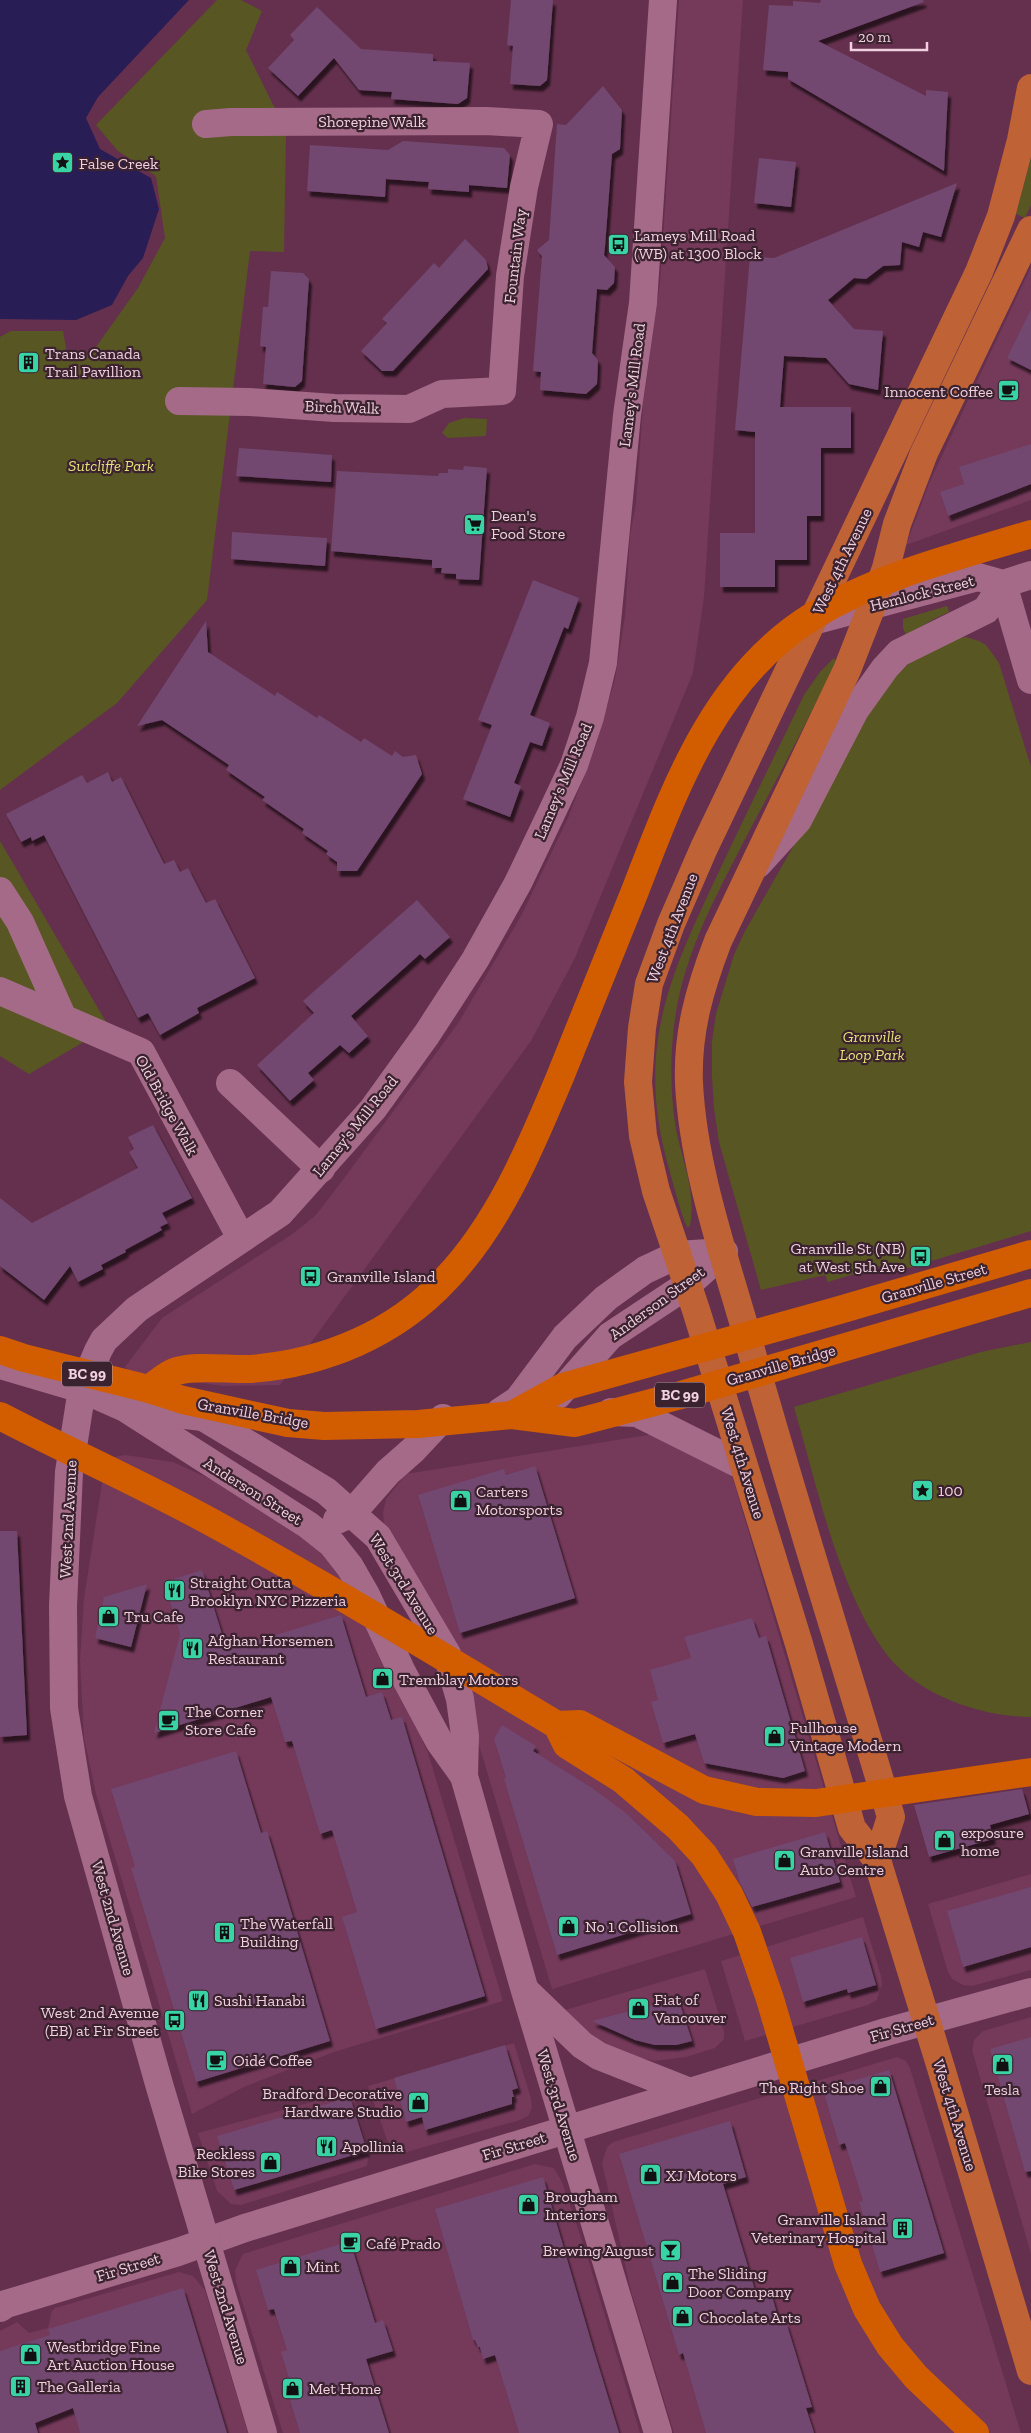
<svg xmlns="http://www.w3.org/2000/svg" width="1031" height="2433" font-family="'Zilla Slab',serif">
  <defs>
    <filter id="shadow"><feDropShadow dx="3" dy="5.5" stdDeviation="1" flood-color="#0009"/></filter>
  </defs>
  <rect width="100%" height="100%" fill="#65304d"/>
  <g fill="#75395a">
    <polygon points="679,0 743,0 704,597 693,673 575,958 531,1041 280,1385 224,1386 132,1374 125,1367 162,1318 294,1233 316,1215 339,1185 459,1022 521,916 568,818 596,745 615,679 625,616 630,535 636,504 643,405 660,282"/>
    <polygon points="1031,267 1031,500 906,545 930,481"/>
    <polygon points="660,1433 730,1473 733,1479 856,1897 552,1989 468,1708 384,1528 383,1513 386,1499 406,1474"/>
    <polygon points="125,1455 173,1462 221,1484 309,1539 341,1577 400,1685 429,1756 503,2001 334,2052 244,2087 192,2114 96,1794 84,1738 80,1661 84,1598 105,1464 108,1458"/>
    <polygon points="1031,1874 1031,1970 972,1986 963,1985 952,1979 948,1972 928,1904"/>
    <polygon points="863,1917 881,1976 882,1984 877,2000 868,2005 745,2041 721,1961"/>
    <polygon points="705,1969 724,2032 724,2039 715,2048 686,2057 655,2061 621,2054 593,2040 565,2010"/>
    <polygon points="1031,2017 1031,2254 972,2050 974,2040 983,2031"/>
    <polygon points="514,2043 531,2098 532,2108 528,2116 520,2120 396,2155 387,2140 368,2086"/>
    <polygon points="897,2057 906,2061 910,2068 1021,2433 674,2433 631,2291 602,2163 607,2147 613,2142"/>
    <polygon points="352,2091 369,2152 367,2166 241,2205 231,2204 217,2191 198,2133"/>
    <polygon points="535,2164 554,2168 562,2182 585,2249 640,2433 283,2433 236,2282 235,2270 243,2254"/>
    <polygon points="179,2272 193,2276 205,2290 248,2433 0,2433 0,2331 17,2322 29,2333 48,2328 52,2311 55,2308"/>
  </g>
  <g fill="#585723">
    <polygon points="217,0 241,0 262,11 246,50 286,131 284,252 250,251 207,600 117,703 0,790 0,337 11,331 63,331 68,360 91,354 138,288 165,238 156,176 118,151 96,125"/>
    <polygon points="1031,157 1031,205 1025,218 1016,214"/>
    <polygon points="464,418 487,419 486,436 448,438 442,433 449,423"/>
    <polygon points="947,606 949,612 936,618 906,635 903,628 903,619"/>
    <path d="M966 637 979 641 986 645 999 663 1031 767V1231L908 1268 883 1265 828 1282 825 1275 761 1290 719 1142 714 1108 712 1076V1042L716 1014 734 955 744 933 880 694C903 668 928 639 966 637Z"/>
    <path d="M834 658 836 662C807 723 775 782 744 841 711 906 680 961 673 1035 670 1066 671 1099 676 1130 683 1163 696 1191 690 1226L687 1227C680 1211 676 1193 671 1176 633 1049 669 978 722 865 749 808 777 751 804 695L820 672Z"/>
    <polygon points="0,841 109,1027 29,1074 0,1056"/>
    <path d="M1031 1342V1717C979 1717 912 1693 882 1648 836 1581 817 1485 794 1407L981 1352Z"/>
  </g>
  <polygon fill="#291d56" points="0,0 189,0 98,97 86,118 100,149 151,178 159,209 143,258 128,276 112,305 76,320 0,319"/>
  <g fill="#724770" filter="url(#shadow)">
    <polygon points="511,0 553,0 547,80 540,86 510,84 513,46 507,45"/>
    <polygon points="821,0 923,0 924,2 818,41 926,96 926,90 948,92 944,171 788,79 788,72 763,70 769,5 793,6 793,1 820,3"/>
    <polygon points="317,7 361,49 433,54 433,61 470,63 467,98 458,104 391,99 392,92 359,90 334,58 298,96 268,68 294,40 290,35"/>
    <polygon points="603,86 622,110 620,149 612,154 605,247 604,255 615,267 614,283 607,290 597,289 592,353 598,360 597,384 586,394 540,390 541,372 533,371 542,256 537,250 549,240 557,124 566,125"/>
    <polygon points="403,141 504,148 510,155 507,188 469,185 469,192 428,189 429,182 386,179 385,197 307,191 310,145 388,150"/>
    <polygon points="759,158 796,162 791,207 754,203"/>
    <polygon points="957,183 941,237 923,232 919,247 902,242 900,265 883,266 866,279 854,278 828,300 854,329 883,331 878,390 849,384 826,358 784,356 780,407 851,407 851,448 821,448 821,516 807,516 807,560 775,560 775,587 720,587 720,533 755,533 755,432 735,430 750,256 774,258"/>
    <polygon points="465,239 486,260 488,269 393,371 382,371 361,351 387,323 382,319 434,263 439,268"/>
    <polygon points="271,271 303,273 309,279 302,381 295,387 263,384 266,347 260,346 263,307 268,307"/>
    <polygon points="1031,309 1031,370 1007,358"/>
    <polygon points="1031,444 1031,484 948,516 940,492 964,484 959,467"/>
    <polygon points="239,448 332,455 331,482 236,476"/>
    <polygon points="464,466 487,468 479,580 456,579 456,574 441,573 442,568 432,568 432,560 331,551 337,471 438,476 439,473 448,473 448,469 463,470"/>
    <polygon points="232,532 327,538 325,566 231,559"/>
    <polygon points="533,580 579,598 568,629 564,627 530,715 550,723 542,746 530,742 514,783 521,786 510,817 463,799 492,725 478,720"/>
    <polygon points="206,621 208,652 275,696 277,692 317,718 319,715 361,742 364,738 392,756 395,751 403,757 416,755 422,774 357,871 337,871 337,862 326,854 328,851 302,833 304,829 262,800 265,797 226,770 229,765 162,720 137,726"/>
    <polygon points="108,772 112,782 121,777 164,864 174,860 180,872 188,868 206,903 215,899 255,978 197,1008 199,1013 160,1035 148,1013 138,1018 44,835 32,841 31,837 21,842 6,814 82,775 87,783"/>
    <polygon points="417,900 450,937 425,959 420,954 351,1016 368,1036 349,1053 340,1045 308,1073 314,1080 290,1101 257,1065 314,1013 303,1001"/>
    <polygon points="153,1125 192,1198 162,1213 168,1223 160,1227 162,1230 125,1250 126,1252 101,1265 103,1269 78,1282 70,1266 44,1300 0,1266 0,1198 32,1223 138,1168 129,1152 134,1149 128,1137"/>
    <polygon points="535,1466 575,1598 460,1633 418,1495 504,1469 506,1475"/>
    <polygon points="0,1531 17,1531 27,1735 0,1737"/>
    <polygon points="202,1570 227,1650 341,1615 366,1697 382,1692 391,1720 402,1717 485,1996 376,2029 342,1917 357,1912 332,1830 320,1834 292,1741 285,1742 271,1697 154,1733 180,1634 164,1582"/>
    <polygon points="147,1584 131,1647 95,1638 104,1597"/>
    <polygon points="752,1618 759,1638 766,1636 805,1771 783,1778 704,1763 695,1734 663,1743 651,1702 658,1700 650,1670 691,1658 684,1637"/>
    <polygon points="502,1725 536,1746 533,1751 592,1788 626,1813 675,1861 691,1914 557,1955 504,1779 506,1778 494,1739"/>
    <polygon points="236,1751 261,1833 267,1831 330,2041 196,2082 131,1868 135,1867 111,1789"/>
    <polygon points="1022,1789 1029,1814 990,1825 993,1839 929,1857 914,1805"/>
    <polygon points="825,1832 840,1882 752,1907 740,1883 733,1859"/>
    <polygon points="1031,1887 1031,1947 963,1967 947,1911"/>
    <polygon points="862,1937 876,1985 848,1993 847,1989 803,2002 790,1958"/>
    <polygon points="678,1998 692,2041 676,2045 655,2045 635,2040 592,2021"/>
    <polygon points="1031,2037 1031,2171 1025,2172 990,2049"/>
    <polygon points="505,2045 518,2088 512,2090 514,2097 512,2097 512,2104 425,2130 422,2117 406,2122 394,2078"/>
    <polygon points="889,2070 944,2253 880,2272 859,2202 863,2201 845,2143 839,2145 823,2090"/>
    <polygon points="350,2097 367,2151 234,2190 217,2136"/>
    <polygon points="730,2121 746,2177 723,2184 757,2297 771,2293 780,2324 786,2322 812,2407 806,2408 814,2433 706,2433 683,2353 679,2355 619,2154"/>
    <polygon points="543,2177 593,2348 619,2433 519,2433 495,2355 483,2359 480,2347 478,2347 475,2340 473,2340 435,2209"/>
    <polygon points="350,2241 375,2323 383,2320 393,2351 366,2359 389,2433 300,2433 285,2384 290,2382 281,2352 287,2350 274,2309 268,2310 256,2270"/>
    <polygon points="183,2288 227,2433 80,2433 73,2408 35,2423 38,2433 0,2433 0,2351 50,2335 48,2329"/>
  </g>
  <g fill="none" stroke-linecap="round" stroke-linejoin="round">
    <g stroke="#a46a88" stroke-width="28">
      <polyline points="179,401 250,402 334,408 409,409 442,394 502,391 510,276 524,187 539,124 486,121 231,122 206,124"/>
      <polyline points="1003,584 1031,680"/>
      <polyline points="813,621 978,577 1003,584 1031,575"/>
      <polyline points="758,864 798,820 855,710 885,668 899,653 986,610 1003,584"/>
      <polyline points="0,891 20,922 62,1016"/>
      <polyline points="0,991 141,1052 241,1238"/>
      <polyline points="230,1083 321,1169"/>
      <polyline points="0,1365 82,1389 125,1408 308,1525 332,1544 350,1567 366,1595 401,1670 439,1741 464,1776"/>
      <polyline points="558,1395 610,1336 687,1285 724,1252"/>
      <polyline points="132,1409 203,1417 221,1416"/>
      <polyline points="500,1412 518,1400 565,1337 606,1298 645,1270 677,1255 724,1252"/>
      <polyline points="611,1412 637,1413 743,1466"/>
      <polyline points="203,1417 326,1491 378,1537 447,1654 460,1699 465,1736 464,1776 525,1991 658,2433"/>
      <polyline points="337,1520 352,1513 388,1472 413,1450 443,1418"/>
      <polyline points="526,1991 582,2045 599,2056 690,2092"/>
      <polyline points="0,2308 6,2304 178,2252 245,2228 886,2032 1031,1992"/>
      <polyline points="263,2433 159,2084 78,1796 64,1708 63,1606 69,1472 82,1389 98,1351 104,1340 137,1309 280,1213 373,1109 427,1034 475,960 518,883 551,814 574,765 590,717 603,663 627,415 643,303 663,0"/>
    </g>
    <g stroke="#bf6236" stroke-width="28">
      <polyline points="1031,88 1021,140 1001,216 979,272 704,848 671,924 649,984 642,1028 638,1082 643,1136 656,1191 696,1310 799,1644 852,1828 877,1860 941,2068 1031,2371"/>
      <path d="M877 1860 891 1817C843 1655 791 1494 746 1332 723 1252 693 1166 689 1083 687 1032 700 988 718 941L847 670 872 606 886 568 897 524 924 453 1031 230"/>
    </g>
    <g stroke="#d15d00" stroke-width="28">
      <polyline points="0,1350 24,1358 149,1389 183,1400 288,1423 324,1426 418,1424 512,1415 575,1423 681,1395 1031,1293"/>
      <path d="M149 1389C158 1383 168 1373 177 1371 197 1365 230 1370 251 1369 325 1363 395 1334 446 1279 500 1222 530 1148 560 1077 585 1015 610 953 635 891 675 788 714 677 813 616 879 575 957 557 1031 534"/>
      <polyline points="512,1415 563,1387 836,1311 1031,1254"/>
      <path d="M0 1416C73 1454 148 1487 220 1527 334 1590 445 1658 557 1725L567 1745 623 1780 678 1827 704 1855 729 1894 747 1932 770 1999 848 2264 867 2309 890 2346 916 2377 975 2433"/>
      <polyline points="557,1725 580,1724 704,1790 757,1802 816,1803 1031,1772"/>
    </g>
  </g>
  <defs>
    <symbol id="sight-square" viewBox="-11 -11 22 22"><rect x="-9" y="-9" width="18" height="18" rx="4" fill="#38d4a6" stroke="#3b222f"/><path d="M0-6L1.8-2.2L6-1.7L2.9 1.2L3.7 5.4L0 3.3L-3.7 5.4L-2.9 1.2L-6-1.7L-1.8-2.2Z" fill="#111"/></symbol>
    <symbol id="bus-square" viewBox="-11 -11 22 22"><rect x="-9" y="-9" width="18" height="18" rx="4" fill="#38d4a6" stroke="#3b222f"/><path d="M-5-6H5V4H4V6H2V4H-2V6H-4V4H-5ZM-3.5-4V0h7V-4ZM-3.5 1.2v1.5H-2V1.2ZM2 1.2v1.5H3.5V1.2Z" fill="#111"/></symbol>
    <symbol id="building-square" viewBox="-11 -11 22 22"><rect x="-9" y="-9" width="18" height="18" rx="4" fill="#38d4a6" stroke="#3b222f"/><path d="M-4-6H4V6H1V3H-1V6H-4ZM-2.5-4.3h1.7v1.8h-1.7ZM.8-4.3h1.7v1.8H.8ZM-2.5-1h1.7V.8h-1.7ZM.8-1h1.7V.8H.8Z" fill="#111"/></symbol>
    <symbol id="cafe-square" viewBox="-11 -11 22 22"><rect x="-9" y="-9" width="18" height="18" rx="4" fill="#38d4a6" stroke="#3b222f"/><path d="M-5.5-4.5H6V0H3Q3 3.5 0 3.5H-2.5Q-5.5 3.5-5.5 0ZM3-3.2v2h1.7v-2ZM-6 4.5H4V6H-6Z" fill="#111"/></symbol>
    <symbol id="supermarket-square" viewBox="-11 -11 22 22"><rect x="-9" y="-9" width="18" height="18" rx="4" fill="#38d4a6" stroke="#3b222f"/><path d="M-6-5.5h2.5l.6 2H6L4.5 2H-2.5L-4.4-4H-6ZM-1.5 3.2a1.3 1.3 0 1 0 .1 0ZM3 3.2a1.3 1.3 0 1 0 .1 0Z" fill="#111"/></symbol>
    <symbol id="shop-square" viewBox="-11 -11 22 22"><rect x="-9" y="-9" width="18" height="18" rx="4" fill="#38d4a6" stroke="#3b222f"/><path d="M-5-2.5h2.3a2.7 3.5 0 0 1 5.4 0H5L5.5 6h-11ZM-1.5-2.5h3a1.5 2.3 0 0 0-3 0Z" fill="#111"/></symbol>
    <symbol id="restaurant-square" viewBox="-11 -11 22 22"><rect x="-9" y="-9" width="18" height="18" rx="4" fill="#38d4a6" stroke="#3b222f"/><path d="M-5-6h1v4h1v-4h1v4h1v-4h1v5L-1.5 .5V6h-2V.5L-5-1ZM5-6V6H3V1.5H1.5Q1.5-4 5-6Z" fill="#111"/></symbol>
    <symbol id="bar-square" viewBox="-11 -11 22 22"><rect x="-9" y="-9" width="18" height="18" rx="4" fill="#38d4a6" stroke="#3b222f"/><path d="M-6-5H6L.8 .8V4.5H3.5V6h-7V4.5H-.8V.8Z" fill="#111"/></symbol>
  </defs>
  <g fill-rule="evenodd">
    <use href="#sight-square" x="50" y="150" width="25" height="25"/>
    <use href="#bus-square" x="606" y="232" width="25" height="25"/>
    <use href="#building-square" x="16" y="350" width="25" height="25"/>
    <use href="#cafe-square" x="996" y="378" width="25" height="25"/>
    <use href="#supermarket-square" x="462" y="512" width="25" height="25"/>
    <use href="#bus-square" x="908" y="1244" width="25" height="25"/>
    <use href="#bus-square" x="298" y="1264" width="25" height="25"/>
    <use href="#sight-square" x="910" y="1478" width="25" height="25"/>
    <use href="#shop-square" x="448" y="1488" width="25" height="25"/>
    <use href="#restaurant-square" x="162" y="1578" width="25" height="25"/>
    <use href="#shop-square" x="96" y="1604" width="25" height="25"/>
    <use href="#restaurant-square" x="180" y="1636" width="25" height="25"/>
    <use href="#shop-square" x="370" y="1666" width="25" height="25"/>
    <use href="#cafe-square" x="156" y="1708" width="25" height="25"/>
    <use href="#shop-square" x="762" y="1724" width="25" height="25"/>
    <use href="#shop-square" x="932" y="1828" width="25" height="25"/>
    <use href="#shop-square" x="772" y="1848" width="25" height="25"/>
    <use href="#shop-square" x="556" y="1914" width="25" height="25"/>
    <use href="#building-square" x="212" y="1920" width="25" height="25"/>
    <use href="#restaurant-square" x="186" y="1988" width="25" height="25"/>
    <use href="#shop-square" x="626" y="1996" width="25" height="25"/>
    <use href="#bus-square" x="162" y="2008" width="25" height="25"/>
    <use href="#cafe-square" x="204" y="2048" width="25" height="25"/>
    <use href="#shop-square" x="990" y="2052" width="25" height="25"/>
    <use href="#shop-square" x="868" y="2074" width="25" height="25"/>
    <use href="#shop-square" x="406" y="2090" width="25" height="25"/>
    <use href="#restaurant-square" x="314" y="2134" width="25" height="25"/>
    <use href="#shop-square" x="258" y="2150" width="25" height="25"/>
    <use href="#shop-square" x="638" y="2162" width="25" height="25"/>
    <use href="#shop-square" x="516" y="2192" width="25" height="25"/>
    <use href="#building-square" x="890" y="2216" width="25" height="25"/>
    <use href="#cafe-square" x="338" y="2230" width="25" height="25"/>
    <use href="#bar-square" x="658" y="2238" width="25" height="25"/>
    <use href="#shop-square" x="278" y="2254" width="25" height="25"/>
    <use href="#shop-square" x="660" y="2270" width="25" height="25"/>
    <use href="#shop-square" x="670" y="2304" width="25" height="25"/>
    <use href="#shop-square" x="18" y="2342" width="25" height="25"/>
    <use href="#building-square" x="8" y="2374" width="25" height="25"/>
    <use href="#shop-square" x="280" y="2376" width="25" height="25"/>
  </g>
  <g text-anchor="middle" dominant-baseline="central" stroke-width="4.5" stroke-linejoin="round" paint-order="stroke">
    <g fill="#3b222f" stroke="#ba9baa" stroke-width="1">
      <rect x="62" y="1361.5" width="50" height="25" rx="4"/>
      <rect x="655" y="1382.5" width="50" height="25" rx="4"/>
    </g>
    <g font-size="15" font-weight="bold" fill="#f0cfde">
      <text x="87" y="1374">BC 99</text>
      <text x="680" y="1395">BC 99</text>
    </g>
    <g font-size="16" fill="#f0cfde" stroke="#3b222f">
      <text x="372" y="121">Shorepine Walk</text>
      <text transform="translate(515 256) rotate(-83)">Fountain Way</text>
      <text transform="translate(632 385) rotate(-83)">Lamey's Mill Road</text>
      <text transform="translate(342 407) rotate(2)">Birch Walk</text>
      <text transform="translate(842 561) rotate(-64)">West 4th Avenue</text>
      <text transform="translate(922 593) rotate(-14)">Hemlock Street</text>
      <text transform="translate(563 781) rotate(-67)">Lamey's Mill Road</text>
      <text transform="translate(672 928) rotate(-69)">West 4th Avenue</text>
      <text transform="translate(167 1105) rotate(61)">Old Bridge Walk</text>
      <text transform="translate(355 1126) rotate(-51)">Lamey's Mill Road</text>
      <text transform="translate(934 1283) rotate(-16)">Granville Street</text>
      <text transform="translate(657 1303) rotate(-36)">Anderson Street</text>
      <text transform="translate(781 1365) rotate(-16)">Granville Bridge</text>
      <text transform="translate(253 1413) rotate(10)">Granville Bridge</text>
      <text transform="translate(743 1463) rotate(73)">West 4th Avenue</text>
      <text transform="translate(253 1491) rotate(32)">Anderson Street</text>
      <text transform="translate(68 1519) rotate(-87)">West 2nd Avenue</text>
      <text transform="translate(404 1584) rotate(58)">West 3rd Avenue</text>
      <text transform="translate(113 1918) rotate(74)">West 2nd Avenue</text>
      <text transform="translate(902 2028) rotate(-16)">Fir Street</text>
      <text transform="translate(559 2105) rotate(73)">West 3rd Avenue</text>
      <text transform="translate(955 2115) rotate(73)">West 4th Avenue</text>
      <text transform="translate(514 2146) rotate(-17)">Fir Street</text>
      <text transform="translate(128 2267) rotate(-17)">Fir Street</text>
      <text transform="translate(226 2307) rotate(73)">West 2nd Avenue</text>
    </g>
    <g font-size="16" fill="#f0cfde" stroke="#3b222f" text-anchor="start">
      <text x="79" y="163">False Creek</text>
      <text x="634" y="235">Lameys Mill Road<tspan x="634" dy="18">(WB) at 1300 Block</tspan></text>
      <text x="45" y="353">Trans Canada<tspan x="45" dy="18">Trail Pavillion</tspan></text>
      <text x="993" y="391" text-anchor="end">Innocent Coffee</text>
      <text x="491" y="515">Dean's<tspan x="491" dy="18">Food Store</tspan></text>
      <text x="905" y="1248" text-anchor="end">Granville St (NB)<tspan x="905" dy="18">at West 5th Ave</tspan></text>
      <text x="327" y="1276">Granville Island</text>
      <text x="938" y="1490">100</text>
      <text x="476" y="1491">Carters<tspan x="476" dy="18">Motorsports</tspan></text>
      <text x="190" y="1582">Straight Outta<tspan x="190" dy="18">Brooklyn NYC Pizzeria</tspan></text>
      <text x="124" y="1616">Tru Cafe</text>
      <text x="208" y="1640">Afghan Horsemen<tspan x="208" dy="18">Restaurant</tspan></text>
      <text x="399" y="1679">Tremblay Motors</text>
      <text x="185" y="1711">The Corner<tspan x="185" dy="18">Store Cafe</tspan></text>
      <text x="790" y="1727">Fullhouse<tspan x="790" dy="18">Vintage Modern</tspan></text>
      <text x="961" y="1832">exposure<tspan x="961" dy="18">home</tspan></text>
      <text x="800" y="1851">Granville Island<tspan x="800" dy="18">Auto Centre</tspan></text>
      <text x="240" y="1923">The Waterfall<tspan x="240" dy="18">Building</tspan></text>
      <text x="585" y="1926">No 1 Collision</text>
      <text x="654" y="1999">Fiat of<tspan x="654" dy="18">Vancouver</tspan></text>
      <text x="214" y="2000">Sushi Hanabi</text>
      <text x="159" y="2012" text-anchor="end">West 2nd Avenue<tspan x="159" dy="18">(EB) at Fir Street</tspan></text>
      <text x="233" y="2060">Oidé Coffee</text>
      <text x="864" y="2087" text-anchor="end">The Right Shoe</text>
      <text x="1002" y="2089" text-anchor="middle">Tesla</text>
      <text x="402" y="2093" text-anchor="end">Bradford Decorative<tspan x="402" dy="18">Hardware Studio</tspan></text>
      <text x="342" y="2146">Apollinia</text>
      <text x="255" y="2153" text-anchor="end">Reckless<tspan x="255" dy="18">Bike Stores</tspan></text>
      <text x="666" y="2175">XJ Motors</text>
      <text x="545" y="2196">Brougham<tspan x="545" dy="18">Interiors</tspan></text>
      <text x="886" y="2219" text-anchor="end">Granville Island<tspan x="886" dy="18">Veterinary Hospital</tspan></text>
      <text x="366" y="2243">Café Prado</text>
      <text x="654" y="2250" text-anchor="end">Brewing August</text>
      <text x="306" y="2266">Mint</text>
      <text x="688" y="2273">The Sliding<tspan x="688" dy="18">Door Company</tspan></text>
      <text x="699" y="2317">Chocolate Arts</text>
      <text x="47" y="2346">Westbridge Fine<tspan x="47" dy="18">Art Auction House</tspan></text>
      <text x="37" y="2386">The Galleria</text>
      <text x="309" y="2388">Met Home</text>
    </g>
    <g font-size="16" font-style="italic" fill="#e4e278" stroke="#3b222f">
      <text x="111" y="465">Sutcliffe Park</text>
      <text x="872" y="1036">Granville<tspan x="872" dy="18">Loop Park</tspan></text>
    </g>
  </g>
  <path d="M851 42v8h76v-8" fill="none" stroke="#f0cfde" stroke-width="2.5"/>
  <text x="858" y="42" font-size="15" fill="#f0cfde" stroke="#3b222f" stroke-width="4" paint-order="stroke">20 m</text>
</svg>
